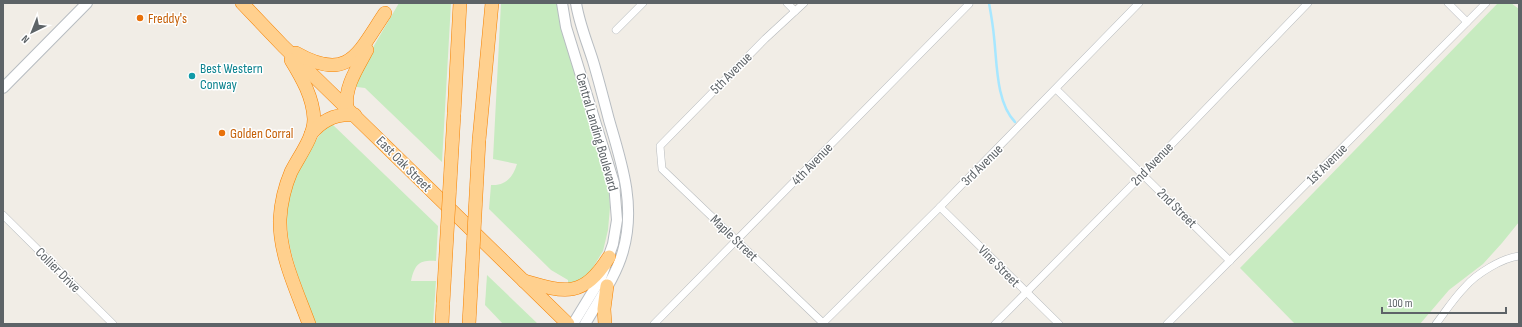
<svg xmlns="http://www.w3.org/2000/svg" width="1522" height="327" font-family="'Sofia Sans Condensed',sans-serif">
  <rect width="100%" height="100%" fill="#f1ede6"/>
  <g fill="#c7ebc0">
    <polygon points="399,3 451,3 442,162 365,88 357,87 352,83"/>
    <path d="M501 3H558L564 32 609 189 610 207 608 230 603 251 586 279 568 287V280L551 270 489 209 491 185C506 186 513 177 517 164L493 159Z"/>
    <polygon points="1498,3 1511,3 1519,9 1519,222 1502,243 1483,264 1449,290 1420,324 1295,324 1240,268"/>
    <path d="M332 124 438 226 436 261C419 260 415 264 411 281H436L433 324H316C293 262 269 217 307 155 315 142 319 133 332 124Z"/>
    <polygon points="487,275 538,324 503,324 485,305"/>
  </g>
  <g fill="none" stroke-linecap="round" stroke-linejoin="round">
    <path stroke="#a7e7ff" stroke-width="2.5" d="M989 3C991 14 993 25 994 37 997 62 996 103 1015 122"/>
    <defs>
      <g id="street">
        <polyline points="787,3 795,11"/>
        <polyline points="804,3 765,39 660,146 662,169 823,323"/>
        <polyline points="1448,3 1467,22"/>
        <polyline points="616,30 643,3"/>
        <polyline points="1056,89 1230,261"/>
        <polyline points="940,207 1059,324"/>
        <polyline points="3,215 113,324"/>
        <polyline points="654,324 969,4"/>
        <polyline points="822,324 940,207 1139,3"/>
        <polyline points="995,324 1143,174 1308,3"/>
        <polyline points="1167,324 1486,3"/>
        <path d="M1436 324C1445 312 1454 298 1465 287 1476 274 1502 258 1519 256"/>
      </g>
      <g id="secondary">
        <polyline points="562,3 566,27 614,183 617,220 613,244 601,278 573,324"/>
        <path d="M576 3C579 23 587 42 593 61 599 81 604 101 609 120 622 164 636 206 623 251 616 277 598 301 585 324"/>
        <polyline points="3,88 87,3"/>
      </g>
      <g id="highway">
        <polyline points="242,3 283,46 568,324"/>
        <path d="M296 53C349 83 358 53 385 13"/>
        <path d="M291 60C302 78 313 97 314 119 314 137 299 156 291 172 285 186 281 202 280 219 279 255 297 291 309 324"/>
        <path d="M347 107C344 87 358 67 367 50"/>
        <polyline points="454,114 460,3"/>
        <path d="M311 134C322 120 337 113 355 115"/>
        <polyline points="479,140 492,3"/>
        <path d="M524 281C566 293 583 298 609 257"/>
        <polyline points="442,324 443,303"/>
        <polyline points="605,324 604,309 607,286"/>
      </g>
    </defs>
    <use href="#street" stroke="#b6babd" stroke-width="8"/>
    <use href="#secondary" stroke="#b7bcc1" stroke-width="12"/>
    <use href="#highway" stroke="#f68200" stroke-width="14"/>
    <use href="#street" stroke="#fff" stroke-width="7"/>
    <use href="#secondary" stroke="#fff" stroke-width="10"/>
    <use href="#highway" stroke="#ffd08e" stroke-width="13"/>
    <defs>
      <g id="highway-bridge">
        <polyline points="443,303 454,114"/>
        <polyline points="469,324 479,140"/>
      </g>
    </defs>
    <use href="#highway-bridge" stroke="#f68200" stroke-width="14" stroke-linecap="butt"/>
    <use href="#highway-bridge" stroke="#ffd08e" stroke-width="13"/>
  </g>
  <g fill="#e8710a" stroke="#fff" stroke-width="1.5">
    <circle cx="140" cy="18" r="4"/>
    <circle cx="222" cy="133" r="4"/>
  </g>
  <circle fill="#0f9aa8" stroke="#fff" stroke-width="1.5" cx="192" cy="76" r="4"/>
  <g text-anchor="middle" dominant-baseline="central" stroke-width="3" stroke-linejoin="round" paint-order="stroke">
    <g font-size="14" fill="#c56008" stroke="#fff" text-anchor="start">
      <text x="148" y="18">Freddy's</text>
      <text x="230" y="133">Golden Corral</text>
    </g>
    <g font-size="14" fill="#0d838f" stroke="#fff" text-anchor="start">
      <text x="200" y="68">Best Western<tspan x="200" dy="16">Conway</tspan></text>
    </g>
    <g font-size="14" fill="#5d6367" stroke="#fff">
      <text transform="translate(731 73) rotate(-45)">5th Avenue</text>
      <text transform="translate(597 132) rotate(74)">Central Landing Boulevard</text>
      <text transform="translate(404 164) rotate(45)">East Oak Street</text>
      <text transform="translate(812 164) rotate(-46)">4th Avenue</text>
      <text transform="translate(1152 164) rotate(-46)">2nd Avenue</text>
      <text transform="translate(1327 164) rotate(-45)">1st Avenue</text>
      <text transform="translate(982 165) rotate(-45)">3rd Avenue</text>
      <text transform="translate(1177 208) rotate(45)">2nd Street</text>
      <text transform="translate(734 238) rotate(44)">Maple Street</text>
      <text transform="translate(999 266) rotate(45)">Vine Street</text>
      <text transform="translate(58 270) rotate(45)">Collier Drive</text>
    </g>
  </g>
  <rect width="1522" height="327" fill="none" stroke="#5d6367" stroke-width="8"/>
  <g transform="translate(32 32) rotate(223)" stroke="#ffffff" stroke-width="3" paint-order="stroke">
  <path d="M0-3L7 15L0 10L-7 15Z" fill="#5d6367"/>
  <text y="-6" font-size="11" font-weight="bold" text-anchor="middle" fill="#5d6367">N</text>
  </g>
  <path d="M1382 307v6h124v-6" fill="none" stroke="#5d6367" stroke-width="2"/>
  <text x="1388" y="307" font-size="12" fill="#5d6367" stroke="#ffffff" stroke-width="3" paint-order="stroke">100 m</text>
</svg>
